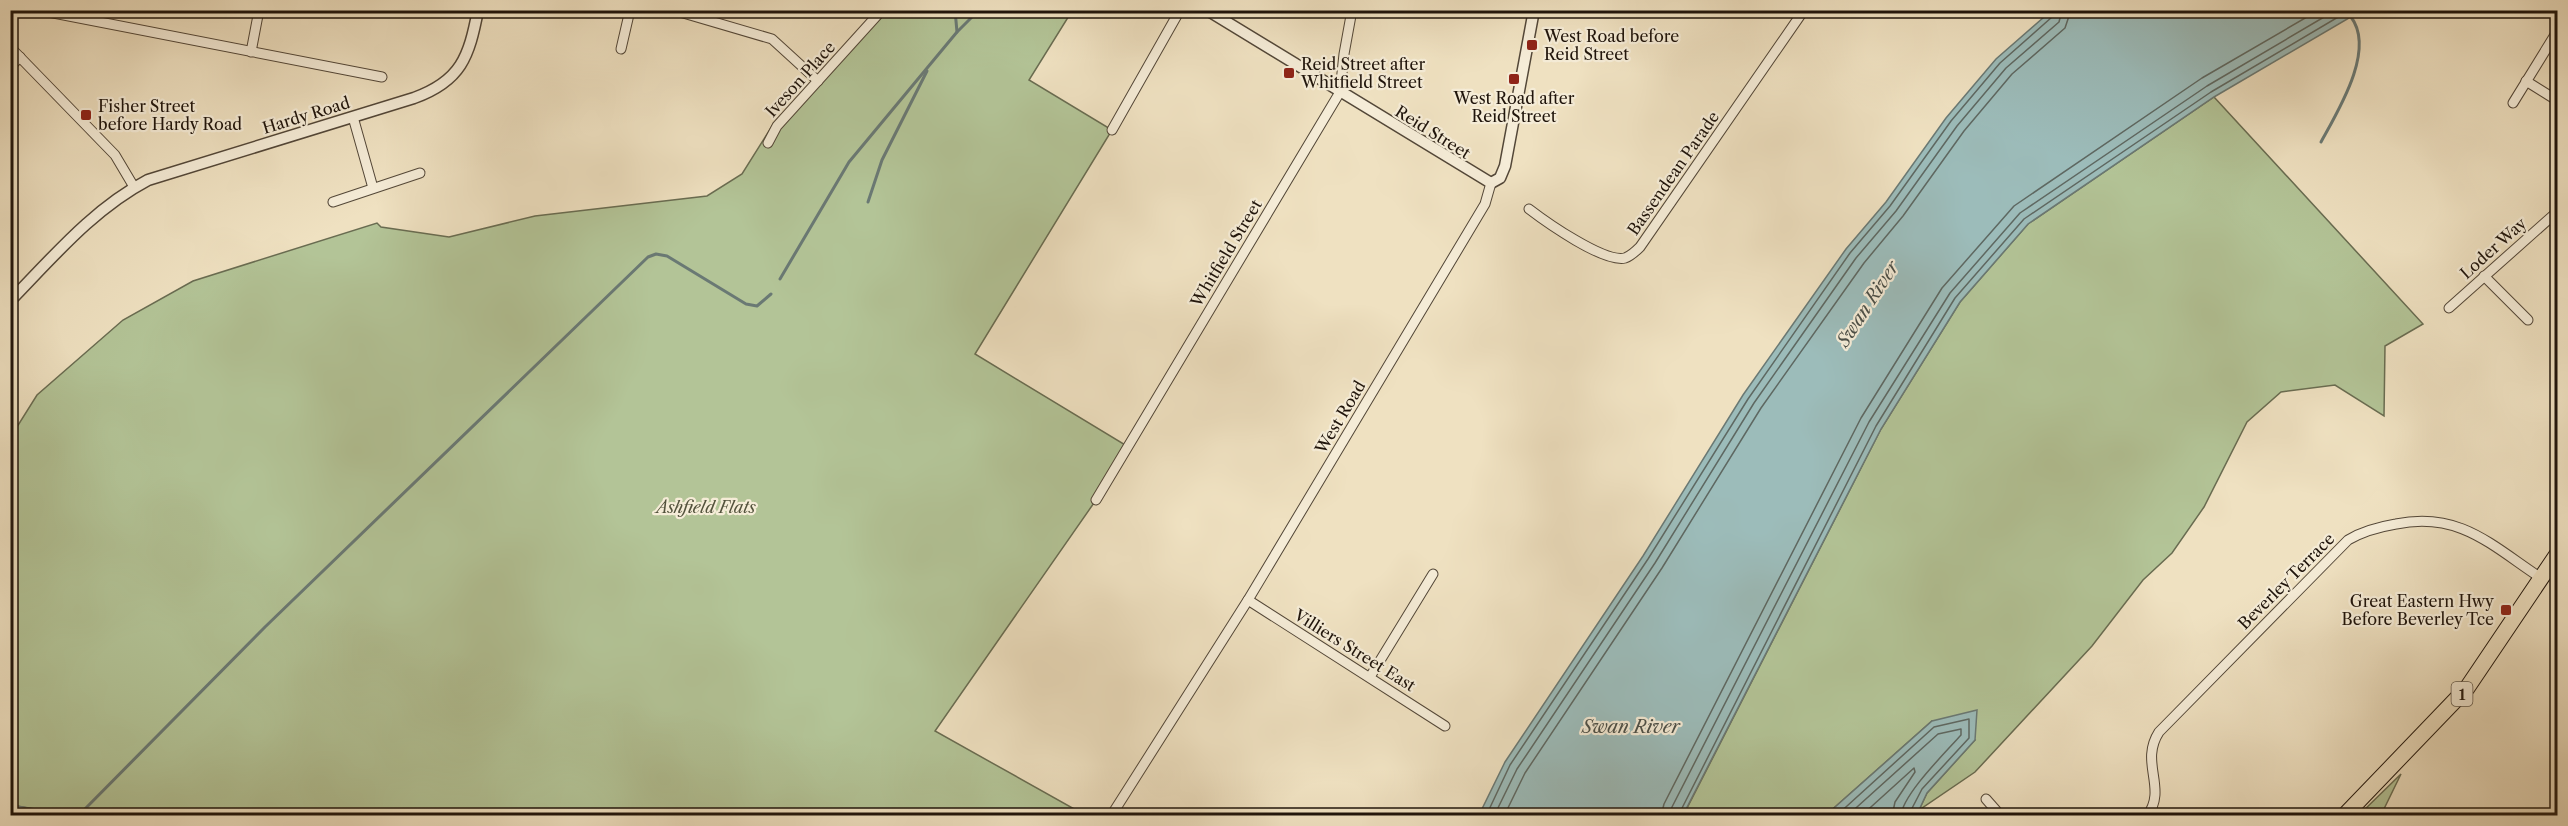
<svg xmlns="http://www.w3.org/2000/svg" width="2568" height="826" font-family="'Libre Caslon Text',serif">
  <rect width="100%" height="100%" fill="#efe1c1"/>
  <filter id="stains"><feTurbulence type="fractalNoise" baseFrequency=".00333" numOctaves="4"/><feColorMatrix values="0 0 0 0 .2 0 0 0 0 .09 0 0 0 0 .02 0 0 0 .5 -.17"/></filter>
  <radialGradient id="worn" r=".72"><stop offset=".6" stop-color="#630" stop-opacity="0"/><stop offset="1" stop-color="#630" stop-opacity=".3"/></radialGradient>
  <g fill="#b3c497" stroke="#696c51" stroke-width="1.5">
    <polygon points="879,11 1072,11 1029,80 1112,130 975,354 1127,446 1096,500 935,731 1085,815 72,816 11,805 10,438 37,395 123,320 193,281 377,223 381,227 449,237 535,216 707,196 742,174 774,123"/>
    <polygon points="2214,97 2423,324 2385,346 2384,416 2335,385 2281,392 2247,422 2204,507 2172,553 2143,580 2092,646 1975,772 1919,810 1927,793 1975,740 1932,721 1826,815 1683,816 1881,429 1960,302 2028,224"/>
    <polygon points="2401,774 2381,815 2359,815"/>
  </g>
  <g fill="#9cbcba" stroke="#6a7974" stroke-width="1.5">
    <polygon points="2051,11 2361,11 2214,97 2028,224 1960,302 1881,429 1683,815 1479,815 1505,762 1643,556 1743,395 1846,249 1886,202 1946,118 1996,59"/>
    <polygon points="1977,710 1975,740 1927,793 1919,810 1910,815 1826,815 1932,721"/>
    <polygon points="11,805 72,815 11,815"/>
  </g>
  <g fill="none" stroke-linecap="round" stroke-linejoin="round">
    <g stroke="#5e6862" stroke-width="1.5">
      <polyline points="1486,816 1510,765 1648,559 1748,399 1850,253 1890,206 1951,121 2000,63 2052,17 2055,10"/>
      <polyline points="1494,816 1517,769 1655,563 1754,403 1856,258 1896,211 1957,126 2006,68 2059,22 2062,10"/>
      <polyline points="1504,816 1525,773 1662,568 1761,408 1864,263 1903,216 1964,131 2012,74 2065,28 2071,10"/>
      <polyline points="1661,816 1664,804 1861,418 1942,288 2014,206 2202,78 2319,10"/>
      <polyline points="1670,816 1672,807 1869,422 1950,293 2020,213 2207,86 2336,10"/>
      <polyline points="1678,816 1876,426 1955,298 2024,219 2211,92 2350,10"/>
      <polyline points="1836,816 1934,727 1969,719 1969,738 1922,789 1908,816"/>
      <path d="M1847 816 1938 734 1961 729V735C1946 752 1902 795 1901 816"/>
      <polyline points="1861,816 1914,768 1915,772 1895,802 1892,816"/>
    </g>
    <g stroke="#6a7974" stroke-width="3">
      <polyline points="955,10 957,32"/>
      <path d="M2321 142C2338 111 2376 50 2351 17"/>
      <polyline points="868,202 882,160 927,71"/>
      <polyline points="780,279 849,162 957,32 979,10"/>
      <polyline points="78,816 265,627 648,257 656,254 667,256 746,304 757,306 771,294"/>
    </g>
    <defs>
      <g id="minor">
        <polyline points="38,10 382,77"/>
        <polyline points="673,10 772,39 818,81"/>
        <polyline points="10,47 115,155 134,187"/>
        <polyline points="621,49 630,10"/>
        <polyline points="251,52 259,10"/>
        <polyline points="10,67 20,57"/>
        <polyline points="2526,81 2558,101"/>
        <polyline points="2513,103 2558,30"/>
        <polyline points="353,117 373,188"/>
        <polyline points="1112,130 1180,10"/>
        <polyline points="768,143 777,126 882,10"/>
        <polyline points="333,202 420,173"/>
        <path d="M1529 209C1546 222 1604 263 1625 258 1631 256 1636 251 1640 247L1804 10"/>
        <polyline points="2484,276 2528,320"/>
        <polyline points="2449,308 2558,211"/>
        <polyline points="1096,500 1340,92 1344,54 1352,10"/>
        <polyline points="1248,600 1445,726"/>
        <polyline points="1370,677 1433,574"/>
        <polyline points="1986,799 2001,816"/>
        <polyline points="1111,816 1248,600 1485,204 1491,183"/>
        <path d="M2147 816C2168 788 2139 763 2159 732L2348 540C2363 531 2378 527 2396 524 2459 511 2491 545 2541 578"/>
      </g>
      <g id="tertiary">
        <polyline points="1207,10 1491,183 1500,178 1505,166 1534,10"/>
        <path d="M10 301C53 257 93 209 148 180L414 98C461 81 469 57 478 10"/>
      </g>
      <polyline id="trunk" points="2344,816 2467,688 2558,553"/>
    </defs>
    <use href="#minor" stroke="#534738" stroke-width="11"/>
    <use href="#tertiary" stroke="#534738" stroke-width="13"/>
    <use href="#trunk" stroke="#1f140b" stroke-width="17"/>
    <use href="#minor" stroke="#f5ecd7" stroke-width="9"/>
    <use href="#tertiary" stroke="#f5ecd7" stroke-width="10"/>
    <use href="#trunk" stroke="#efe1c1" stroke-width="15"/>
  </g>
  <g fill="#8f2418" stroke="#f5ecd7" stroke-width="2">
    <rect x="1526" y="39" width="12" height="12" rx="3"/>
    <rect x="1283" y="67" width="12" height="12" rx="3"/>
    <rect x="1508" y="73" width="12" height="12" rx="3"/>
    <rect x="80" y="109" width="12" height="12" rx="3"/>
    <rect x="2500" y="604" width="12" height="12" rx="3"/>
  </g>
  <g text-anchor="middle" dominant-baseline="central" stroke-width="4.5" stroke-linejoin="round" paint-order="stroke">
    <rect fill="#f5ecd7" stroke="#5f5548" stroke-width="1.5" x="2451.5" y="682" width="21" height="24" rx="4.5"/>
    <g font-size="15" font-weight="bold" fill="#1f140b">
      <text x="2462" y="694">1</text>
    </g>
    <g font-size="16" fill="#1f140b" stroke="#f5ecd7" text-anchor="start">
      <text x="1544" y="36">West Road before<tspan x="1544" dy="18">Reid Street</tspan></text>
      <text x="1301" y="64">Reid Street after<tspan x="1301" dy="18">Whitfield Street</tspan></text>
      <text x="1514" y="98" text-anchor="middle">West Road after<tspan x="1514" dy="18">Reid Street</tspan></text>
      <text x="98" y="106">Fisher Street<tspan x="98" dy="18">before Hardy Road</tspan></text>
      <text x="2494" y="601" text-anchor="end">Great Eastern Hwy<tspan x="2494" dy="18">Before Beverley Tce</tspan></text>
    </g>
    <g font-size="16" fill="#1f140b" stroke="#f5ecd7">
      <text transform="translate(800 79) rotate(-48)">Iveson Place</text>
      <text transform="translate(306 115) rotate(-17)">Hardy Road</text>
      <text transform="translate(1433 132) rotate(32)">Reid Street</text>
      <text transform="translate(1673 173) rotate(-55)">Bassendean Parade</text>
      <text transform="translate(2493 248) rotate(-42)">Loder Way</text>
      <text transform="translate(1226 253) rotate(-59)">Whitfield Street</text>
      <text transform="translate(1340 417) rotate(-59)">West Road</text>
      <text transform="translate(2286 581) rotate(-45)">Beverley Terrace</text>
      <text transform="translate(1355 650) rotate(32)">Villiers Street East</text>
    </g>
    <g font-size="16" font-style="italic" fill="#53523c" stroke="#f5ecd7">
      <text x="706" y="507">Ashfield Flats</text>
    </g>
    <g font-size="18" font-style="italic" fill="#4b4f48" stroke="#f5ecd7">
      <text transform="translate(1868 304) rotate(-57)">Swan River</text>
      <text x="1631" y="727">Swan River</text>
    </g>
  </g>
  <rect width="2568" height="826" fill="none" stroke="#efe1c1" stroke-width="36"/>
  <rect x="12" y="12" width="2544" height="802" fill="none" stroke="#1f140b" stroke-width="3"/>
  <rect x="18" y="18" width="2532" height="790" fill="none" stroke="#1f140b" stroke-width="1.5"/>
  <rect width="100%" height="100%" filter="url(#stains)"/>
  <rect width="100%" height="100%" fill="url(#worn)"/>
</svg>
